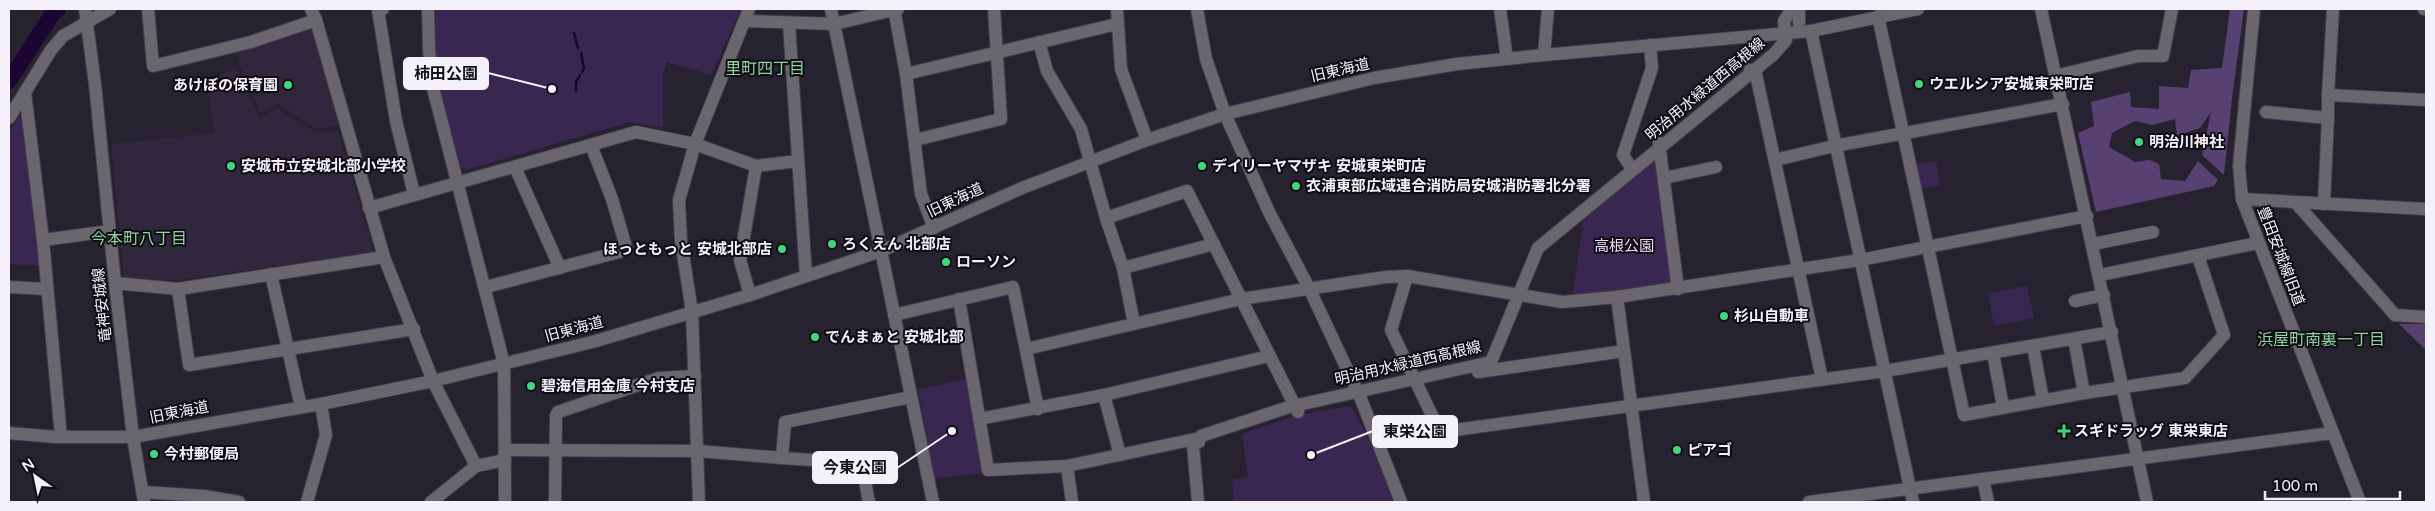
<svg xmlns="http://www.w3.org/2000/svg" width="2435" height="511" font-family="'Varela Round','Noto Sans JP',sans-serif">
  <rect width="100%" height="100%" fill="#272230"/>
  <g fill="#2f273b">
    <polygon points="314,28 339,126 316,129 278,104 261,114 235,54"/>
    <polygon points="236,68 260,118 277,108 316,133 338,131 374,252 180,280 124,278 111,144 215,133 206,82"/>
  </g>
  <g fill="#392752">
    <polygon points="436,9 741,9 711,75 667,62 663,76 663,128 630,122 465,170 461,168 443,103 434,46"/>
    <polygon points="21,114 41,266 9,264 9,132"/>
    <polygon points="1651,161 1658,165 1673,280 1670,285 1572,298 1584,217"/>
    <polygon points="1936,161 1940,185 1914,191 1909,166"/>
    <polygon points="2027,286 2034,318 1994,326 1988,293"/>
    <polygon points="968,379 986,473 934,478 918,389"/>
    <polygon points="1351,406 1388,476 1397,502 1234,502 1232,480 1248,477 1242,434 1297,415"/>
  </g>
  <g fill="#564172">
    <polygon points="2230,9 2244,9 2232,98 2224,175 2202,155 2211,112 2200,128 2177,136 2175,119 2153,125 2135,121 2112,133 2109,147 2135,162 2150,160 2159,164 2161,179 2185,181 2198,161 2218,180 2214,186 2096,212 2078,133 2094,126 2091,102 2130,92 2131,107 2159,109 2159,86 2188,88 2191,70 2222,68"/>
    <polygon points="2399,324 2426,324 2426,350"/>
  </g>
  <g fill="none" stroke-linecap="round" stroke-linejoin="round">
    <g stroke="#1b0531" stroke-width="2.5">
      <polyline points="574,33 578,48"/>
      <polyline points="581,53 584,68 582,72"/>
      <polyline points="576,91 576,82 580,75"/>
    </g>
    <polyline stroke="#1b0531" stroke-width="16" points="9,81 53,13 58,9"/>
    <defs>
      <g id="minor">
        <polyline points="85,9 95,84 115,283 133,437 144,502"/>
        <polyline points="148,9 153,66 251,42 316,20"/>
        <polyline points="311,9 316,20 384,257 433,381 476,466"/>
        <polyline points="383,9 378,10 396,121 414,194"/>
        <polyline points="428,9 429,49 433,88 504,364 505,502"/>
        <polyline points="831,9 933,502"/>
        <polyline points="894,9 906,74 921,194 934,228"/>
        <polyline points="1117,9 1121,69 1147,140"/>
        <polyline points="1197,9 1206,59 1225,114 1269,212 1309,288 1361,399 1401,502"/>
        <polyline points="1500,9 1507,59"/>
        <polyline points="1799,9 1799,23"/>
        <polyline points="2041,9 2147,502"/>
        <polyline points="2254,9 2239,166 2242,199 2360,502"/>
        <polyline points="2424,9 2426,9"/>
        <polyline points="1878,16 1964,415 2084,393 2185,378 2224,335 2198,256"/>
        <polyline points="746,21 834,24 898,9"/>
        <polyline points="789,24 806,276"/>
        <polyline points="1811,31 1913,502"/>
        <polyline points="1785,32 1784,21 1792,9"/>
        <polyline points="1039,42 1047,71 1081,129 1106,218 1123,268 1134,324"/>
        <polyline points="1544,55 1548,9"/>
        <polyline points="1750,70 1755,70 1822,379"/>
        <polyline points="906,74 1117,24"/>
        <polyline points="2055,76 2138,56 2163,56 2172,9"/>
        <polyline points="25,92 43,240 61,437"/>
        <polyline points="2328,95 2333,9"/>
        <polyline points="2266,112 2328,118 2328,95 2426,100"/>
        <polyline points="9,118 51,50 63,36 110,9"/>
        <polyline points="915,140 1001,119 994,9"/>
        <polyline points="1659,143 1678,289"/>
        <polyline points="1775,160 1834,146 2063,104"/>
        <polyline points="1630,166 1623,155 1652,68 1650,45"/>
        <polyline points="515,167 560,268"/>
        <polyline points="1664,178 1716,167"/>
        <polyline points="2242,199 2426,209"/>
        <polyline points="2296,203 2395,315 2426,317"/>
        <polyline points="2324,204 2328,118"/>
        <polyline points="369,208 636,132 695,144 756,166 798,161"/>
        <polyline points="1106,218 1187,191 1298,412"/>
        <polyline points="43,240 110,231"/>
        <polyline points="2093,244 2153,232"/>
        <polyline points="1123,268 1214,244"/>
        <polyline points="271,274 301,407"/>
        <polyline points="2100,275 2258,243"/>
        <polyline points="1407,276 1391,330 1440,432 1885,371 2112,332"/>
        <polyline points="115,283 178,289 384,257"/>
        <polyline points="9,287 46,289"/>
        <polyline points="486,287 619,252 626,247 612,199 591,145"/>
        <polyline points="178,289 189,365 414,329"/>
        <polyline points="750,295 740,260 756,166"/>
        <polyline points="1617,297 1644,502"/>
        <polyline points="959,299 988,470 1067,466 1195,439 1199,442"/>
        <polyline points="2075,301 2104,295"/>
        <polyline points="894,315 1013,287 1038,409"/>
        <polyline points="2074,339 2084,393"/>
        <polyline points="2033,346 2043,400"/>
        <polyline points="1026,349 1241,299 1386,277 1407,276 1562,302 1617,297 1860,260 2087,216"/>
        <polyline points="1993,353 2003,407"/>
        <polyline points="1478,372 1624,351"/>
        <polyline points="1104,395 1120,455"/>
        <polyline points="979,419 1104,395 1269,356"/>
        <polyline points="9,433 56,437 133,437 321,404 433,381 596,341 750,295 881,251 1022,188 1147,140 1225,114 1374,78 1457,64 1544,55 1811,31 1918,9"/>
        <polyline points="505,450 698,451 782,458"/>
        <polyline points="1067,466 1072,502"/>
        <polyline points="1983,479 1988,502"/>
        <polyline points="143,492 204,496 239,502"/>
        <polyline points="307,502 326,435 321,404"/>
        <polyline points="431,502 476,466 505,460"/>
        <polyline points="555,502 556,416 558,412 659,378 695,376"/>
        <polyline points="699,502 692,312 681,241 679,200 695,144 749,9"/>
        <polyline points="869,502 862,466 859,463 782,458 785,422 911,397"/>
        <polyline points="1198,502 1193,445 1201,436 1289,407 1491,362 1538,248 1774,54 1786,40"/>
        <polyline points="1809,502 2332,433"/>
      </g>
    </defs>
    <use href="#minor" stroke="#443f4c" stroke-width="14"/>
    <use href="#minor" stroke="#69666e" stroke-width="12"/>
  </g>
  <g fill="#41d77c" stroke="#0f0c13" stroke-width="2">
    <circle cx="1919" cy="84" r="5"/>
    <circle cx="288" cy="85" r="5"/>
    <circle cx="2139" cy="142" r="5"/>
    <circle cx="231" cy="166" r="5"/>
    <circle cx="1202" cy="166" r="5"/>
    <circle cx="1296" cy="186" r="5"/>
    <circle cx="832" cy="244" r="5"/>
    <circle cx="782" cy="249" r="5"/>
    <circle cx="946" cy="262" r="5"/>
    <circle cx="1724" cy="316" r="5"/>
    <circle cx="815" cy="337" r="5"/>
    <circle cx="531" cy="386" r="5"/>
    <path d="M2061.5 423.5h5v5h5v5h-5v5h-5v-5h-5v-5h5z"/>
    <circle cx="1677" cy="450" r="5"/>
    <circle cx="154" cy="454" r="5"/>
  </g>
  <g text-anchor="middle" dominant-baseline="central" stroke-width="4" stroke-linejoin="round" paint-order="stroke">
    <g font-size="15" fill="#f5f1fb" stroke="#0f0c13">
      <text transform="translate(1340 70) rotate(-13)">旧東海道</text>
      <text transform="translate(1705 89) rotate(-40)">明治用水緑道西高根線</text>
      <text transform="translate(955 200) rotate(-25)">旧東海道</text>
      <text transform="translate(2281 256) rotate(69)">豊田安城線旧道</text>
      <text transform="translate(102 305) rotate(-96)">竜神安城線</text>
      <text transform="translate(574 329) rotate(-15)">旧東海道</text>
      <text transform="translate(1408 363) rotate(-13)">明治用水緑道西高根線</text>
      <text transform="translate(179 412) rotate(-11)">旧東海道</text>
    </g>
    <g font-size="15" font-weight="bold" fill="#f5f1fb" stroke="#0f0c13" text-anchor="start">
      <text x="1929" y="84">ウエルシア安城東栄町店</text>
      <text x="278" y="85" text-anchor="end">あけぼの保育園</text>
      <text x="2149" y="142">明治川神社</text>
      <text x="241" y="166">安城市立安城北部小学校</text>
      <text x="1212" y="166">デイリーヤマザキ 安城東栄町店</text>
      <text x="1306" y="186">衣浦東部広域連合消防局安城消防署北分署</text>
      <text x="842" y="244">ろくえん 北部店</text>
      <text x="772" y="249" text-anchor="end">ほっともっと 安城北部店</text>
      <text x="956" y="262">ローソン</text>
      <text x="1734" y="316">杉山自動車</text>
      <text x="825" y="337">でんまぁと 安城北部</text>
      <text x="541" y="386">碧海信用金庫 今村支店</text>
      <text x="2074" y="431">スギドラッグ 東栄東店</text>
      <text x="1687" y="450">ピアゴ</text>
      <text x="164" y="454">今村郵便局</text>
    </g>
    <g font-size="15" fill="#e9ddfd" stroke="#0f0c13">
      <text x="1624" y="246">高根公園</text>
    </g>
    <g font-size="16" fill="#8cd29f" stroke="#0f0c13">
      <text x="765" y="69">里町四丁目</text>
      <text x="139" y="239">今本町八丁目</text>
      <text x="2321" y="340">浜屋町南裏一丁目</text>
    </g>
  </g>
  <path fill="none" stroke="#f5f1fb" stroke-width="2" d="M552 89L488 73M1311 455L1373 431M952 431L897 468"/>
  <g fill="#f5f1fb" stroke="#0f0c13" stroke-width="2">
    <circle cx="552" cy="89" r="5"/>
    <circle cx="1311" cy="455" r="5"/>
    <circle cx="952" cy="431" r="5"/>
  </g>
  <g fill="#f5f1fb" stroke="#f5f1fb" stroke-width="2">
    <rect x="404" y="58" width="84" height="31" rx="5"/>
    <rect x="1373" y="416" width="84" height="31" rx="5"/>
    <rect x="813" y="452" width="84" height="31" rx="5"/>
  </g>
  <g font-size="16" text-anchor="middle" font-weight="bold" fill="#111">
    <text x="446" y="79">柿田公園</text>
    <text x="1415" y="437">東栄公園</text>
    <text x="855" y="473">今東公園</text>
  </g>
  <rect width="2435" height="511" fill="none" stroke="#f5f1fb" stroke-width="20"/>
  <g transform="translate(35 476) rotate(327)" stroke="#0f0c13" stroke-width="4" paint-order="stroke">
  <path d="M0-4L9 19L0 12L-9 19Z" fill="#f5f1fb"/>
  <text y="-8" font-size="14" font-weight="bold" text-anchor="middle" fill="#f5f1fb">N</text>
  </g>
  <path d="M2265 491v8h135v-8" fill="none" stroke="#f5f1fb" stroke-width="2.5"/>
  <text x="2272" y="491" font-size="15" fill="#f5f1fb" stroke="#0f0c13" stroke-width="4" paint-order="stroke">100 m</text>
</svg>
